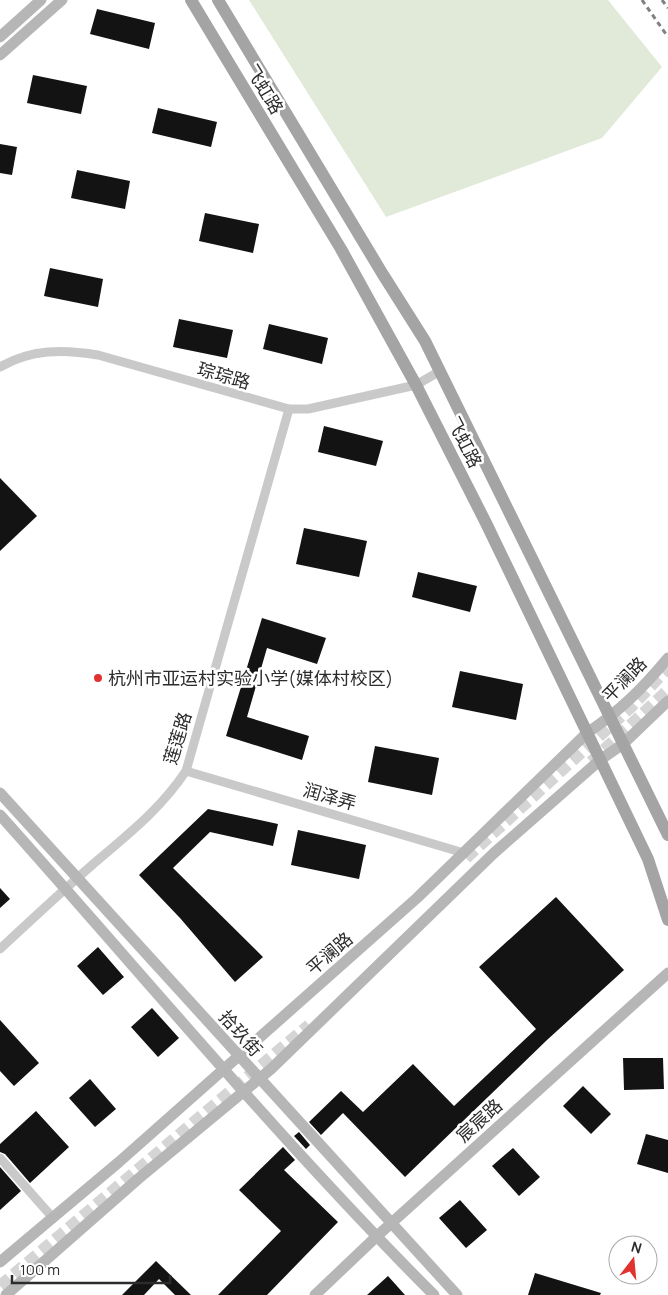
<svg xmlns="http://www.w3.org/2000/svg" width="668" height="1295" font-family="Manrope,'Noto Sans SC',sans-serif">
  <rect width="100%" height="100%" fill="#fff"/>
  <polygon fill="#e1ead9" points="249,0 608,0 662,67 602,138 386,217"/>
  <g fill="#131313">
    <polygon points="97,9 155,23 149,49 90,34"/>
    <polygon points="33,75 87,86 81,114 27,103"/>
    <polygon points="158,108 217,122 211,147 152,133"/>
    <polygon points="0,144 17,147 12,175 0,173"/>
    <polygon points="77,170 130,181 125,209 71,198"/>
    <polygon points="205,213 259,224 253,253 199,241"/>
    <polygon points="50,268 103,279 98,307 44,296"/>
    <polygon points="179,319 233,330 227,358 173,347"/>
    <polygon points="269,324 328,338 322,364 263,349"/>
    <polygon points="324,426 383,441 376,466 318,452"/>
    <polygon points="0,478 37,516 0,551"/>
    <polygon points="304,528 367,541 359,577 296,564"/>
    <polygon points="418,572 477,586 470,612 412,597"/>
    <polygon points="262,618 326,638 317,664 267,648 247,717 309,736 302,760 226,736"/>
    <polygon points="460,671 523,684 516,720 452,707"/>
    <polygon points="375,746 439,758 432,795 368,782"/>
    <polygon points="208,809 278,824 273,846 210,832 173,868 263,957 235,982 180,918 139,875"/>
    <polygon points="298,830 366,845 359,879 291,865"/>
    <polygon points="0,888 10,899 0,908"/>
    <polygon points="556,897 624,970 547,1040 405,1177 343,1113 321,1135 309,1122 341,1091 363,1112 413,1064 454,1106 536,1029 479,967"/>
    <polygon points="98,947 124,977 103,995 77,966"/>
    <polygon points="152,1008 179,1038 158,1057 131,1027"/>
    <polygon points="0,1020 39,1063 14,1086 0,1071"/>
    <polygon points="623,1058 663,1058 664,1089 624,1090"/>
    <polygon points="90,1079 116,1109 95,1127 69,1098"/>
    <polygon points="583,1086 611,1114 591,1134 563,1106"/>
    <polygon points="36,1111 69,1147 30,1183 5,1154 0,1152 0,1144"/>
    <polygon points="299,1132 310,1145 306,1149 294,1136"/>
    <polygon points="646,1134 668,1140 668,1173 637,1164"/>
    <polygon points="283,1147 295,1160 284,1170 338,1222 267,1295 218,1295 281,1231 239,1190"/>
    <polygon points="513,1148 540,1177 519,1196 492,1166"/>
    <polygon points="0,1167 21,1191 0,1210"/>
    <polygon points="460,1200 487,1230 466,1248 439,1218"/>
    <polygon points="156,1261 191,1295 175,1295 159,1279 144,1295 122,1295"/>
    <polygon points="535,1273 601,1293 600,1295 528,1295"/>
    <polygon points="388,1276 405,1295 367,1295"/>
  </g>
  <g fill="none" stroke-linecap="round" stroke-linejoin="round">
    <g stroke="#d5d5d5" stroke-width="12" stroke-dasharray="12 6" stroke-linecap="butt">
      <polyline points="591,762 668,690"/>
      <polyline points="466,858 631,707 668,668"/>
      <polyline points="0,1286 309,1025"/>
    </g>
    <g stroke="#c9c9c9" stroke-width="9">
      <path d="M0 367C31 349 63 349 98 355L289 409H308L416 385 440 371"/>
      <polyline points="186,771 464,853"/>
      <path d="M0 949C30 921 60 893 91 866 127 835 159 811 186 771L289 409"/>
      <polyline points="0,1158 53,1218"/>
    </g>
    <g stroke="#b6b6b6" stroke-width="11">
      <polyline points="0,37 41,0"/>
      <polyline points="0,55 62,0"/>
      <polyline points="0,793 457,1295"/>
      <path d="M0 815C144 976 282 1143 434 1295"/>
      <path d="M0 1262 119 1162 417 898 587 733C621 710 642 689 668 658"/>
      <polyline points="6,1295 138,1179 271,1069 494,853 600,760 623,744 668,701"/>
      <polyline points="315,1295 376,1237 668,973"/>
    </g>
    <g stroke="#a4a4a4" stroke-width="12">
      <polyline points="191,0 341,249 416,385 486,523 648,859 668,920"/>
      <polyline points="218,0 382,273 425,341 668,835"/>
    </g>
    <g stroke="#818181" stroke-width="3" stroke-dasharray="5 4" stroke-linecap="butt">
      <polyline points="642,0 668,37"/>
      <polyline points="662,0 668,8"/>
    </g>
  </g>
  <circle fill="#e13230" stroke="#fff" stroke-width="2" cx="98" cy="678" r="5"/>
  <g text-anchor="middle" dominant-baseline="central" stroke-width="5" stroke-linejoin="round" paint-order="stroke">
    <g font-size="18" fill="#2c2c2c" stroke="#fff">
      <text transform="translate(265 89) rotate(59)">飞虹路</text>
      <text transform="translate(224 375) rotate(16)">琮琮路</text>
      <text transform="translate(465 442) rotate(63)">飞虹路</text>
      <text transform="translate(624 679) rotate(-46)">平澜路</text>
      <text transform="translate(177 738) rotate(-73)">莲莲路</text>
      <text transform="translate(330 796) rotate(16)">润泽弄</text>
      <text transform="translate(329 953) rotate(-41)">平澜路</text>
      <text transform="translate(241 1033) rotate(48)">拾玖街</text>
      <text transform="translate(479 1120) rotate(-42)">宸宸路</text>
    </g>
    <g font-size="18" fill="#2c2c2c" stroke="#fff" text-anchor="start">
      <text x="108" y="678">杭州市亚运村实验小学(媒体村校区)</text>
    </g>
  </g>
  <g transform="translate(633 1260) rotate(16)"><circle r="24" fill="#ffffff" stroke="#ababab"/>
  <path d="M0-4L9 19L0 12L-9 19Z" fill="#e13230"/>
  <text y="-8" font-size="14" font-weight="bold" text-anchor="middle" fill="#2c2c2c">N</text>
  </g>
  <path d="M12 1275v8h158v-8" fill="none" stroke="#2c2c2c" stroke-width="2.5"/>
  <text x="20" y="1275" font-size="15" fill="#2c2c2c" stroke="#ffffff" stroke-width="4" paint-order="stroke">100 m</text>
</svg>
